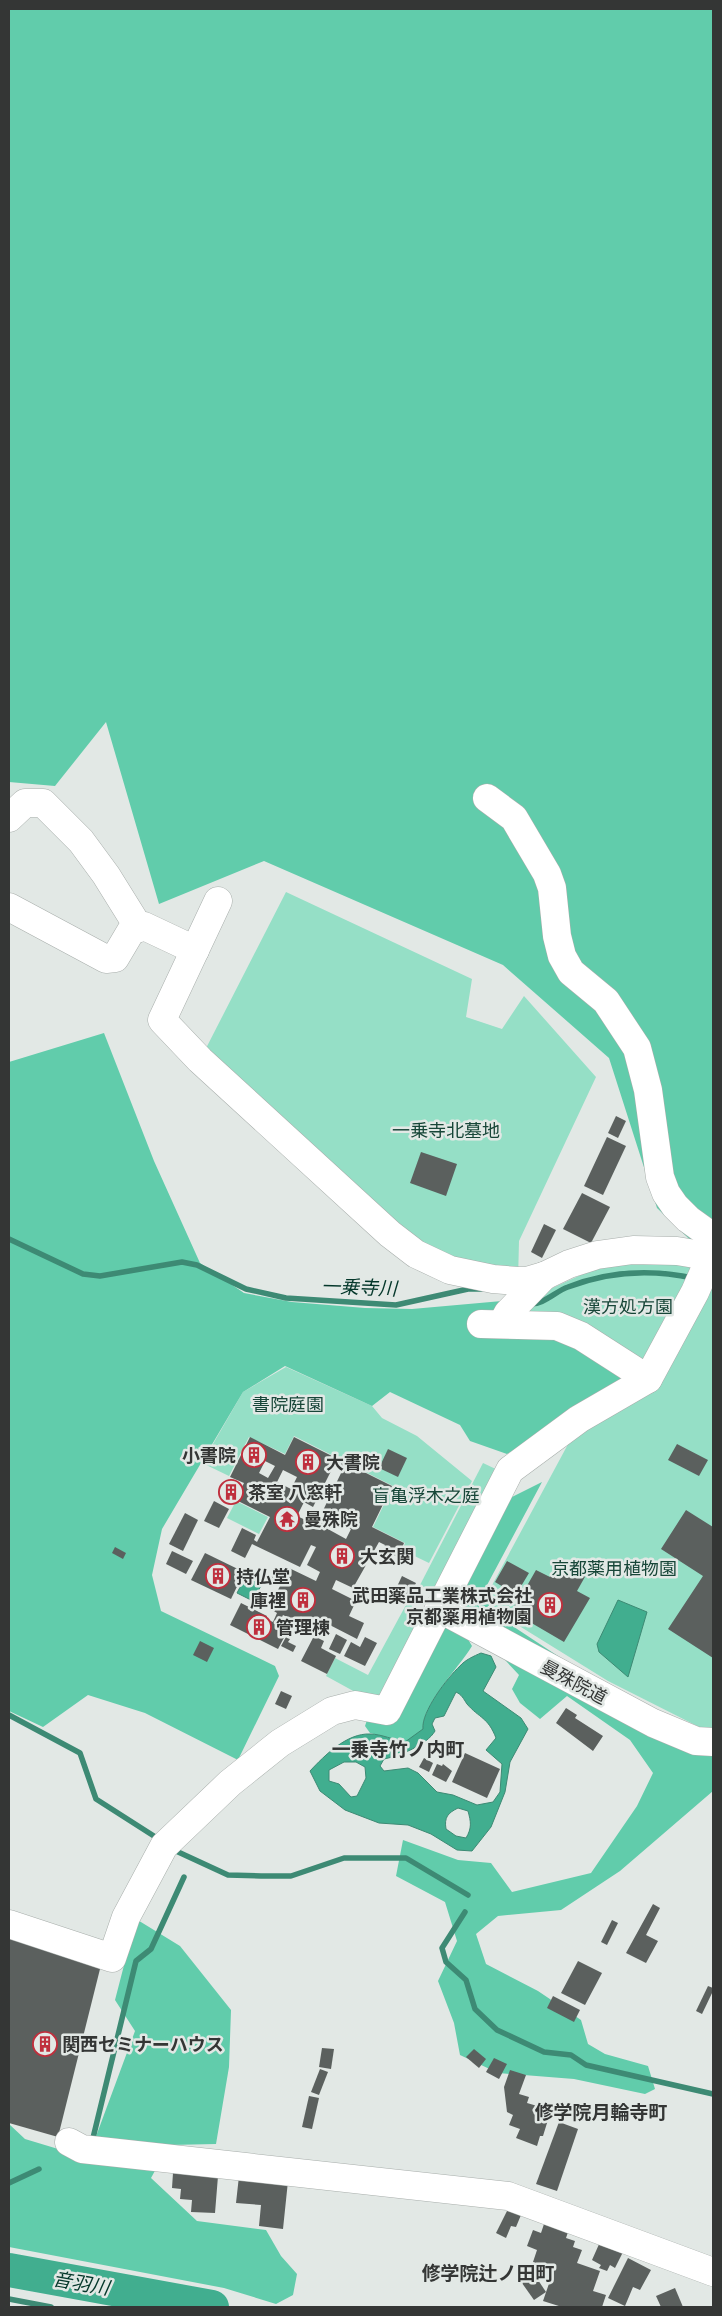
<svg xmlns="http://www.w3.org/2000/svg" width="722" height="2316" font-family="'IBM Plex Sans','Noto Sans JP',sans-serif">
  <rect width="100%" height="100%" fill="#e2e8e5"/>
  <g fill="#95dfc6">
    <polygon points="286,892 472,979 466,1017 502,1029 524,996 596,1077 519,1241 518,1281 450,1270 200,1060"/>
    <polygon points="700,1262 644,1367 527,1313 537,1295 607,1263"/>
    <polygon points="713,1273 713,1727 707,1731 608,1681 495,1611 490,1589 580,1422 652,1386"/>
    <polygon points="286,1367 372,1406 382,1418 417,1436 472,1481 429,1563 402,1550 405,1543 373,1527 393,1486 294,1436 285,1454 249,1437 229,1476 202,1463 243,1392"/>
    <polygon points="483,1463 502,1472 438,1594 420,1585"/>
    <polygon points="236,1501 268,1517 259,1534 227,1518"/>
    <polygon points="407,1603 428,1614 377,1704 326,1676 335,1658 368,1675"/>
  </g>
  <g fill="#61ccab">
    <polygon points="9,9 713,9 713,1262 657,1208 609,1058 503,965 264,861 159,904 106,722 55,786 9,782"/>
    <polygon points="104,1033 154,1161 200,1263 244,1293 292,1302 365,1308 412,1309 502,1301 565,1333 626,1372 623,1385 507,1454 470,1441 460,1425 390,1392 372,1406 285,1366 243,1392 162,1529 152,1575 161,1611 275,1666 279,1676 238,1760 145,1713 88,1695 43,1727 9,1711 9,1062"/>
    <polygon points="542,1482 486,1587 490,1611 573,1666 713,1745 713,1791 620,1871 561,1910 498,1916 476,1934 486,1964 538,1991 581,2020 588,2044 605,2054 648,2066 655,2089 645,2094 574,2079 498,2073 460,2055 454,2023 438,1981 457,1941 445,1902 396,1876 403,1840 458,1860 491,1863 512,1892 591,1873 637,1806 653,1773 630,1740 567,1696 540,1719 520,1703 512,1689 519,1675 455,1606 510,1498"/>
    <path d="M444 1623 466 1636 472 1646C458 1669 421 1705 423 1730L406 1742 370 1733 365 1726 368 1717Z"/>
    <polygon points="136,1919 180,1946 231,2010 229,2067 216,2144 169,2145 151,2178 197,2221 266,2230 281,2256 297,2274 293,2295 276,2304 224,2288 9,2247 9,2124 25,2139 88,2158 135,2031 115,2000"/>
  </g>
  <g fill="#41ae8f" stroke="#3d8a74" fill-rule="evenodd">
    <polygon points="250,1568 266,1576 253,1601 237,1593"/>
    <polygon points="618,1600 647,1612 628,1677 599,1652 597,1644"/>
    <path d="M481 1653 491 1656 496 1667 483 1691 521 1718 528 1729 510 1762 505 1792 491 1827 472 1851 457 1850 431 1834 408 1825 379 1823 345 1810 320 1791 310 1771C325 1755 347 1733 370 1734 381 1734 394 1740 405 1742L423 1729C421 1712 447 1678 460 1666 465 1660 474 1656 481 1653ZM456 1692C462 1695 463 1698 467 1704 479 1718 488 1717 496 1738L486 1750 502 1764 500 1792 493 1802 477 1805 453 1795 437 1792 418 1773 408 1768 384 1771 380 1766 384 1759C399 1756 427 1745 435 1731L432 1724 435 1718 444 1716ZM344 1762H356L365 1767 366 1778 357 1796 351 1797 339 1784 329 1781V1770ZM458 1808 468 1811C471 1822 472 1828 466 1838L456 1836 446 1829C444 1817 448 1813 458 1808Z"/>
  </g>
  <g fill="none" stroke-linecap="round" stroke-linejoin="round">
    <g stroke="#3d8a74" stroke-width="5.5">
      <polyline points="9,1239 83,1274 100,1276 182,1262 197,1265 246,1289 286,1298 396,1305 468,1289 481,1289"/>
      <path d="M530 1304C543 1305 556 1291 568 1287 609 1271 651 1269 693 1278"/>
      <polyline points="9,1715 80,1753 96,1799 157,1838"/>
      <polyline points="176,1851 228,1875 261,1876 291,1876 344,1858 406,1858 468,1895"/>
      <polyline points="465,1912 442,1948 446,1962 466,1980 475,2009 497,2030 544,2052 571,2055 586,2065 713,2094"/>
      <polyline points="93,2138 136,1961 151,1949 184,1877"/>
      <polyline points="9,2183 39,2169"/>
      <polyline points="9,2299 51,2307"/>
    </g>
    <polyline stroke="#41ae8f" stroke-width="34" points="9,2270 212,2307"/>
  </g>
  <g fill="#5b605e" fill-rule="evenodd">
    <polygon points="616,1116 626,1121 618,1138 608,1133"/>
    <polygon points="607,1137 626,1146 603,1195 584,1186"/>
    <polygon points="421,1152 457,1164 446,1196 410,1183"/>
    <polygon points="582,1193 610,1207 591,1243 563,1229"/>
    <polygon points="544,1224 556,1230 542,1258 531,1252"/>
    <path d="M250 1437 285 1455 294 1437 392 1486 372 1527 404 1543 398 1557 383 1550 385 1545 379 1542 353 1588 336 1580 332 1589 356 1601 349 1616 364 1623 357 1639 322 1621 317 1632 283 1615 278 1625 288 1630 278 1649 230 1625 241 1603 267 1616 266 1619 273 1622 277 1613 269 1608 289 1568 316 1581 320 1572 307 1565 316 1547 311 1545 300 1567 252 1544 245 1558 231 1551 242 1528 256 1535 254 1540 257 1542 270 1517 222 1493 226 1484 240 1491 244 1483 230 1477ZM265 1461 275 1466 268 1478 259 1473ZM334 1465 343 1469 316 1525 297 1516 304 1502 313 1507ZM283 1470 297 1477 291 1489 277 1482ZM331 1518 351 1529 346 1539 326 1528Z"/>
    <polygon points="677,1444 708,1460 699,1476 668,1460"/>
    <polygon points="388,1449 407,1458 398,1477 379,1468"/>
    <polygon points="214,1501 229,1509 219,1528 204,1521"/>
    <polygon points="686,1510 713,1527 713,1658 668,1629 703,1576 661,1549"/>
    <polygon points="185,1513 198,1520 183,1551 169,1544"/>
    <polygon points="115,1547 126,1553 123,1559 112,1553"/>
    <polygon points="172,1551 193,1561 186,1574 166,1564"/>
    <polygon points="205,1553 244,1572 231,1599 191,1580"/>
    <polygon points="507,1561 529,1573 520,1588 524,1591 536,1570 550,1577 555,1567 569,1573 572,1567 586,1575 577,1591 590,1598 564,1642 511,1611 520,1597 495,1582"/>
    <polygon points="276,1569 284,1573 280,1581 271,1577"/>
    <polygon points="402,1576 416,1583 407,1602 393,1595"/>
    <polygon points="336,1634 347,1640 340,1654 329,1649"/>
    <polygon points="314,1636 324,1641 321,1648 336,1656 327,1674 301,1661"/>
    <polygon points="286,1637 290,1639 288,1642 296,1646 293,1652 281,1646"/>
    <polygon points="365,1637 377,1643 365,1666 344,1656 351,1642 360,1647"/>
    <polygon points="200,1641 214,1648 207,1662 193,1655"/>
    <polygon points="281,1691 292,1696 286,1709 275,1704"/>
    <polygon points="566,1708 577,1715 575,1718 603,1736 593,1751 556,1723"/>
    <polygon points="465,1753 500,1769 487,1798 452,1782"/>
    <polygon points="424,1758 433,1763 429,1772 419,1767"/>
    <polygon points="437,1764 442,1766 443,1764 452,1771 446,1782 432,1775"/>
    <polygon points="653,1904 660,1908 646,1935 658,1941 646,1963 626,1953"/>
    <polygon points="612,1920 618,1923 607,1945 601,1942"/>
    <polygon points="9,1933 101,1965 58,2137 9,2123"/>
    <polygon points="578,1961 602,1973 585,2005 561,1993"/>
    <polygon points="708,1986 713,1988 713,1991 702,2014 696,2011"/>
    <polygon points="553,1996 580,2010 574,2022 547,2008"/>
    <polygon points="322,2048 334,2049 331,2069 319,2067"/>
    <polygon points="474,2049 486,2059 479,2068 466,2057"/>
    <polygon points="494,2058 507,2064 499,2079 486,2072"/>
    <polygon points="320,2069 328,2072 319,2095 311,2092"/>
    <polygon points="510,2070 526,2075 519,2094 529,2097 527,2103 551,2110 543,2136 540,2136 537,2146 516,2138 520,2129 509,2125 513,2115 507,2112 504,2087"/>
    <polygon points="309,2096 319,2098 312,2129 302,2127"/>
    <polygon points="567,2101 572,2104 566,2118 560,2115"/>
    <polygon points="559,2122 578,2129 557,2191 536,2184"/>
    <polygon points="173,2173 218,2176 215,2213 191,2212 192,2200 180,2199 181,2189 172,2188"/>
    <polygon points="239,2176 288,2181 283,2229 259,2226 261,2205 236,2203"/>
    <polygon points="508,2209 521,2215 516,2227 511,2226 506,2238 496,2233"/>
    <polygon points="544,2224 568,2232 566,2238 575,2241 573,2247 582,2250 577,2263 600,2271 593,2291 606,2295 602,2307 562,2307 543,2301 553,2272 545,2270 546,2267 533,2262 537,2250 527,2246 533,2230 541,2233"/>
    <polygon points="600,2242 623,2252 615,2268 610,2265 607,2271 599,2268 601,2265 592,2260"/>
    <polygon points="628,2258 651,2270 640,2290 633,2287 625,2306 608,2298"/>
    <polygon points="530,2268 546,2292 534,2300 517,2276"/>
    <polygon points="675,2288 683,2307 661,2307 656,2296"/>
  </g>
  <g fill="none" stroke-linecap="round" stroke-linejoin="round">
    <defs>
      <g id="minor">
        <polyline points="487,798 514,818 547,874 552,888 557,936 562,956 571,972 606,1001 637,1048 648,1090 660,1177 666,1193 675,1206 688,1219 713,1237"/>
        <polyline points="9,818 25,803 43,803 81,841 106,875 139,928"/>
        <polyline points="218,901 162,1020 200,1060 390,1234 416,1254 450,1270 493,1279 518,1281 527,1281 544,1276 569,1264 597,1255 633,1250 677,1251 713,1257"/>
        <polyline points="9,907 106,959 115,958 131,931 144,926 195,950"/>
        <polyline points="481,1324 557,1326 581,1336 648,1379"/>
        <polyline points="502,1324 508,1313 544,1276"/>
        <polyline points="440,1609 653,1723 696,1741 713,1742"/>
        <polyline points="9,1924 112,1958 126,1917 164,1846 230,1783 280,1743 332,1711 355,1705 387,1711 510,1470 579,1419 648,1379 695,1292 710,1258"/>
        <polyline points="69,2142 82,2149 508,2196 713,2272"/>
      </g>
    </defs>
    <use href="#minor" stroke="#a8aeab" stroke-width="29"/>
    <use href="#minor" stroke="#fff" stroke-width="28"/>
  </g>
  <defs>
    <symbol id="building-ring" viewBox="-11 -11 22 22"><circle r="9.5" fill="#e2e8e5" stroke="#bf2f3d" stroke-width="1.5"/><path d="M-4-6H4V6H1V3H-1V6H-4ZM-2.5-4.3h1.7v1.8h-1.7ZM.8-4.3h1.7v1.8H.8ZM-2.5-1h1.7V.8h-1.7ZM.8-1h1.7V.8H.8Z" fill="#bf2f3d"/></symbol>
    <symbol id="temple-ring" viewBox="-11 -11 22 22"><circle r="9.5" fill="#e2e8e5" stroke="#bf2f3d" stroke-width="1.5"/><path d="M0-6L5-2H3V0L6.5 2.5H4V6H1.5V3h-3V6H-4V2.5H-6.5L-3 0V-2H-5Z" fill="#bf2f3d"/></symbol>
  </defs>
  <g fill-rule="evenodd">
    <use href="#building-ring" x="240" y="1441" width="28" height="28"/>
    <use href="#building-ring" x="294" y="1448" width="28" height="28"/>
    <use href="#building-ring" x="217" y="1478" width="28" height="28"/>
    <use href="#temple-ring" x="273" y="1505" width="28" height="28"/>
    <use href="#building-ring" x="328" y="1542" width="28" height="28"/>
    <use href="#building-ring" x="204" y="1562" width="28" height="28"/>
    <use href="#building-ring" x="289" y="1586" width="28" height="28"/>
    <use href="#building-ring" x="536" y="1591" width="28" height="28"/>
    <use href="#building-ring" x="245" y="1613" width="28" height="28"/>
    <use href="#building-ring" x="31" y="2030" width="28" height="28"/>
  </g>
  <g text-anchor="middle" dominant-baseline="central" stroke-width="5" stroke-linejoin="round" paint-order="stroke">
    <g font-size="18" fill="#174638" stroke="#e2e8e5">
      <text x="446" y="1130">一乗寺北墓地</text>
      <text x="628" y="1306">漢方処方園</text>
      <text x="288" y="1404">書院庭園</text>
      <text x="426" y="1495">盲亀浮木之庭</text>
      <text x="614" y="1568">京都薬用植物園</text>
    </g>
    <g font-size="18" font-weight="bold" fill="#343635" stroke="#e2e8e5" text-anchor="start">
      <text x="236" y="1455" text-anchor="end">小書院</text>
      <text x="326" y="1462">大書院</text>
      <text x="248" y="1492">茶室 八窓軒</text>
      <text x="304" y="1519">曼殊院</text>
      <text x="360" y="1556">大玄関</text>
      <text x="236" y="1576">持仏堂</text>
      <text x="532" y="1595" text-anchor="end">武田薬品工業株式会社<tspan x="532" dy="21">京都薬用植物園</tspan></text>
      <text x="286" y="1600" text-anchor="end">庫裡</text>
      <text x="276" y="1627">管理棟</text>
      <text x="62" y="2044">関西セミナーハウス</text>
    </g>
    <g font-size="18" fill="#343635" stroke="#e2e8e5">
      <text transform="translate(574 1682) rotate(28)">曼殊院道</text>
    </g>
    <g font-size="19" font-style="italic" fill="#04372a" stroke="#e2e8e5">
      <text transform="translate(359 1287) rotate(2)">一乗寺川</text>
      <text transform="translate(81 2283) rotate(10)">音羽川</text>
    </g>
    <g font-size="19" font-weight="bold" fill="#343635" stroke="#e2e8e5">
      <text x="398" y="1749">一乗寺竹ノ内町</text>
      <text x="601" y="2112">修学院月輪寺町</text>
      <text x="488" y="2273">修学院辻ノ田町</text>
    </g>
  </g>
  <rect width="722" height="2316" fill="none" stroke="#343635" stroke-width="20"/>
</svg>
